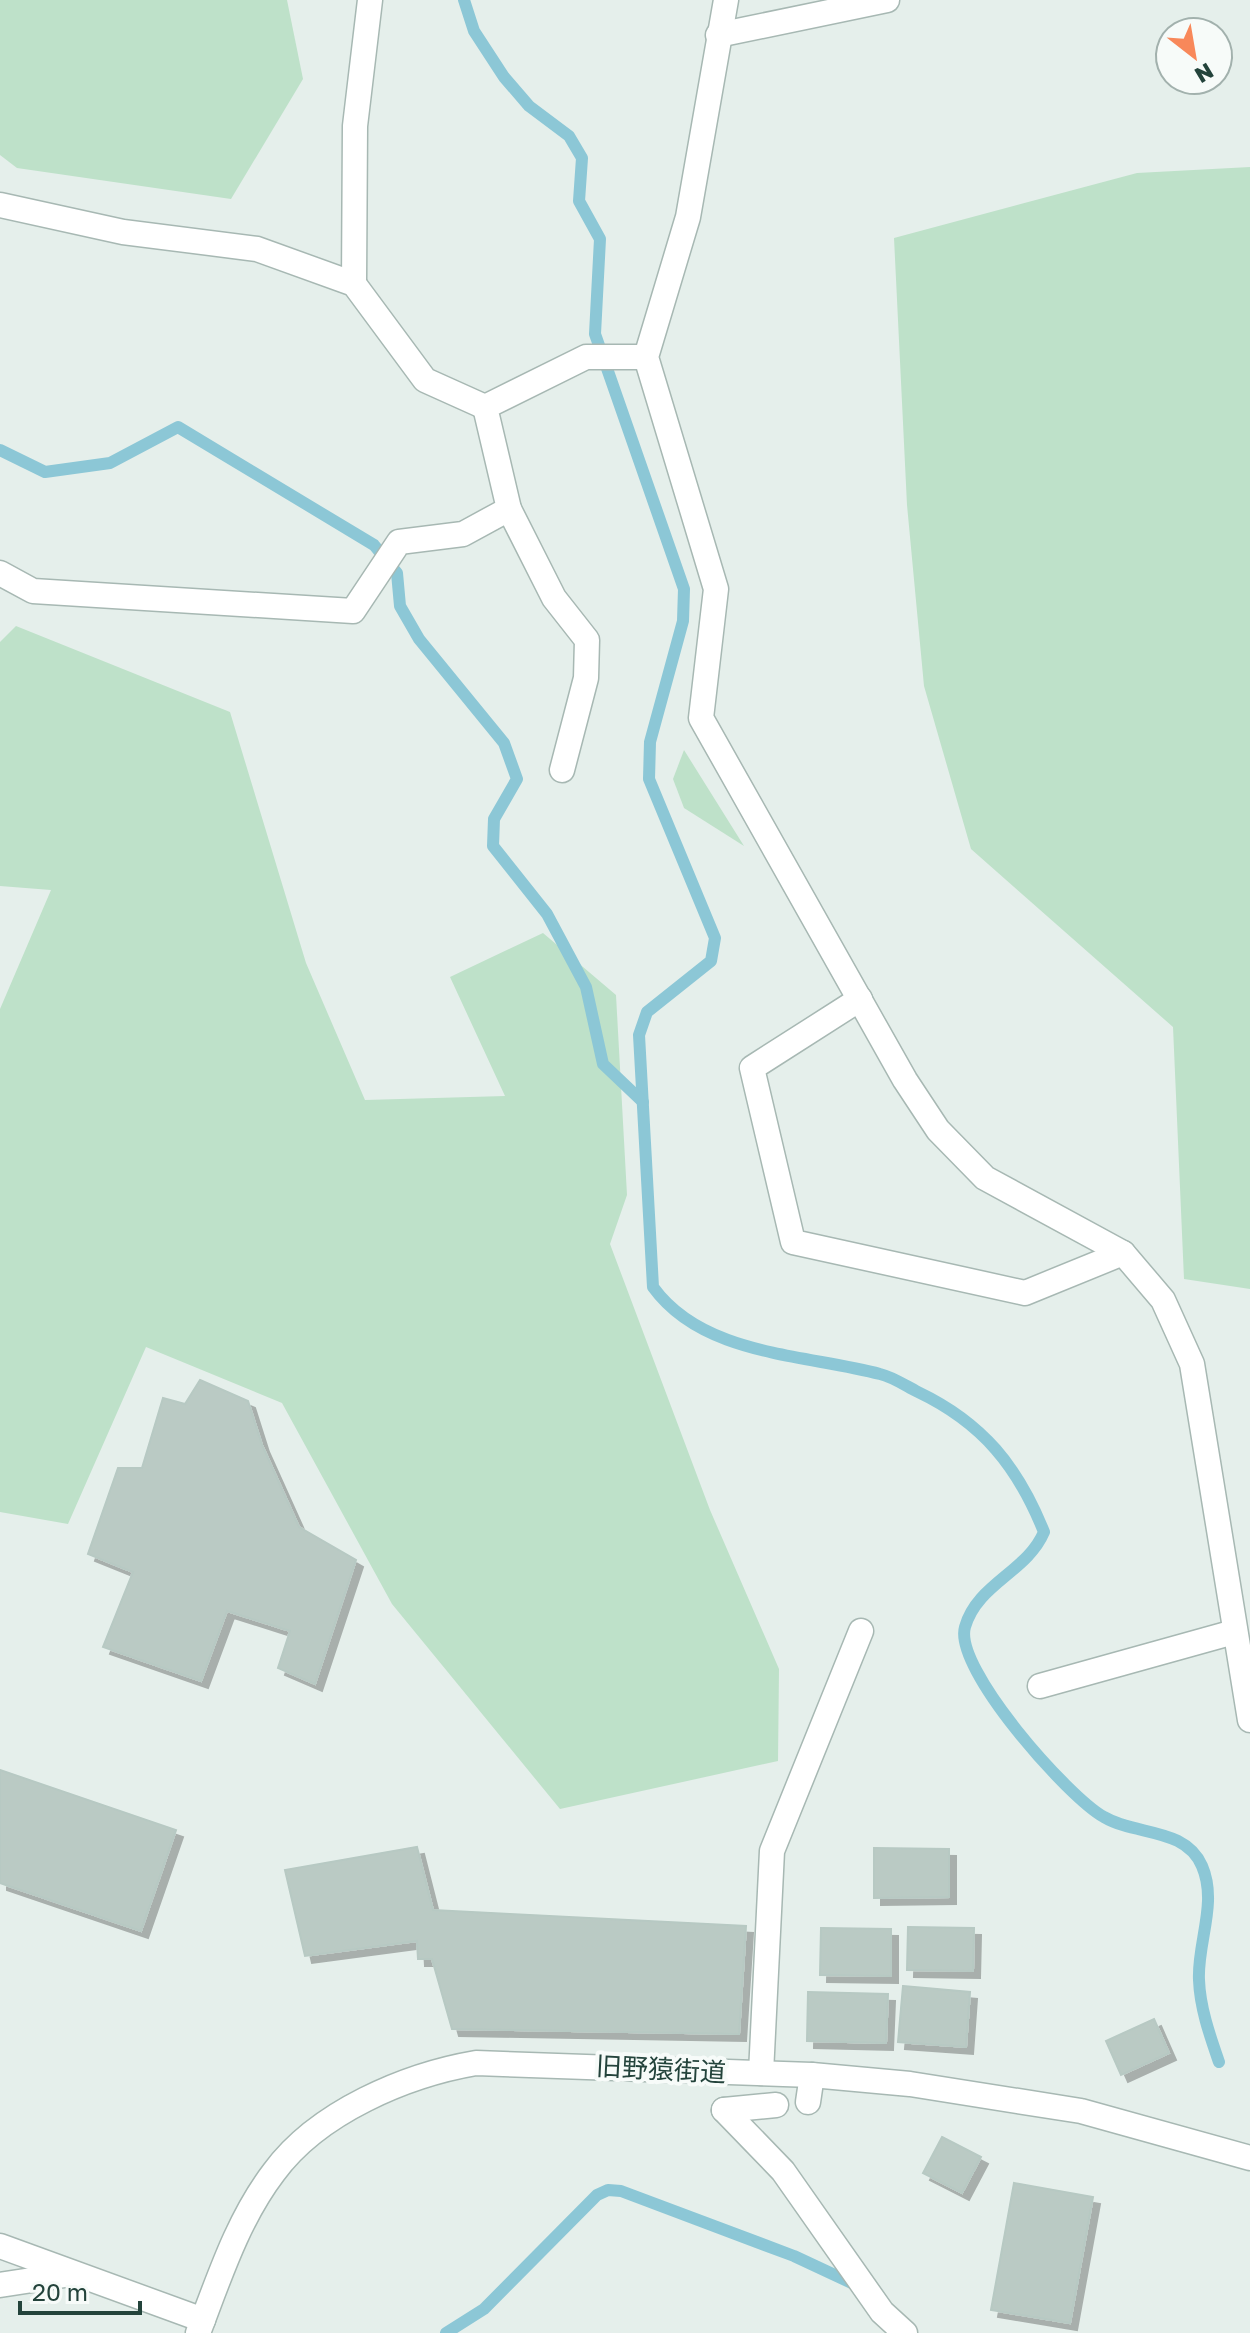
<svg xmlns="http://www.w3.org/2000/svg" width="1250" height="2333" font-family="'Golos Text','Noto Sans JP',sans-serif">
  <defs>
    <filter id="shadow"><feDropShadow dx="7" dy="7" stdDeviation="0" flood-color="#0004"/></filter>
  </defs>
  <rect width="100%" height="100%" fill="#e5efeb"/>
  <g fill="#bee1c9">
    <polygon points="0,0 287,0 303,79 231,199 17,168 0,155"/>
    <polygon points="1250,167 1250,1289 1184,1279 1173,1027 971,849 924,686 907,505 894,238 1137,173"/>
    <polygon points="16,626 230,712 306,963 365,1100 505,1096 450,977 543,933 616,995 627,1195 610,1244 710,1510 779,1669 778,1761 560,1809 392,1604 282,1403 146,1347 68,1524 0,1512 0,1009 51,890 0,886 0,642"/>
    <polygon points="684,750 744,846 684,808 673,779"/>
  </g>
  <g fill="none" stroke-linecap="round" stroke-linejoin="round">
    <g stroke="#8cc7d6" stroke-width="12">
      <path d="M464 0 474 31 504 77 529 106 569 136 582 158 579 201 600 239 595 334 684 589 683 621 650 742 649 779 715 938 711 961 647 1012 639 1035 653 1287C703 1356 804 1354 880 1374 893 1377 906 1386 918 1392 983 1423 1018 1467 1044 1532 1027 1572 977 1584 965 1627 953 1668 1068 1797 1104 1817 1136 1836 1185 1827 1202 1866 1218 1903 1197 1943 1199 1980 1200 2008 1210 2036 1219 2062"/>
      <polyline points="0,450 45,472 110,463 178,427 374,545 397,573 400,606 419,639 504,743 517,779 494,819 493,846 547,914 586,987 603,1064 643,1102"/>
      <polyline points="446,2333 484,2309 597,2195 608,2190 621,2191 794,2256 856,2285"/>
    </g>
  </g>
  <g fill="#bacac4" stroke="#b7c9c3" stroke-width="2" filter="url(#shadow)">
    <polygon points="200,1380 248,1401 262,1445 299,1527 356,1560 315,1684 278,1668 290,1631 227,1611 201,1681 103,1647 133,1572 88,1554 118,1468 142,1468 163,1398 185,1404"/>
    <polygon points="0,1770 176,1830 141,1931 0,1883"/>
    <polygon points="417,1847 433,1910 746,1926 739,2034 452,2029 432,1959 418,1959 417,1941 305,1956 285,1870"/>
    <polygon points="874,1848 949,1849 949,1897 874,1898"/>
    <polygon points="908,1927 974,1928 973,1971 907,1970"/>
    <polygon points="821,1928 891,1929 891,1976 820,1975"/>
    <polygon points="903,1986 970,1992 966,2047 898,2042"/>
    <polygon points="808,1992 888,1994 886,2043 807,2041"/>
    <polygon points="1154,2019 1169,2053 1121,2075 1106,2041"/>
    <polygon points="942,2137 981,2157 962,2193 923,2173"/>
    <polygon points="1014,2183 1093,2197 1070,2323 991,2310"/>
  </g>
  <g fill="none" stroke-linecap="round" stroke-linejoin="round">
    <defs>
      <g id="minor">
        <polyline points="726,0 688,217 646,357 716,589 701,718 905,1080 938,1130 985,1178 1123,1253 1163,1300 1192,1364 1250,1720"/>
        <polyline points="718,35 887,0"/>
        <polyline points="0,205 123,232 257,249 354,284 425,380 485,407"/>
        <polyline points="354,284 355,126 370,0"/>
        <polyline points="509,509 554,598 587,640 586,678 562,770"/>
        <polyline points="0,573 33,591 353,611 399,542 463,534 509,509 485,407 586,357 646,357"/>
        <polyline points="860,999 752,1068 793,1242 1025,1293 1123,1253"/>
        <polyline points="1040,1686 1234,1632"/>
        <polyline points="761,2073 772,1851 861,1631"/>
        <polyline points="808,2102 812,2075"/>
        <polyline points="724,2110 783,2171 882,2312 905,2333"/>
        <polyline points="724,2110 776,2105"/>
        <polyline points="0,2246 203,2320"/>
        <polyline points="0,2285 71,2274"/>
        <path d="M198 2333C219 2278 238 2219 274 2172 318 2112 406 2075 476 2063L812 2075 910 2084 1081 2111 1250 2158"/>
      </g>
    </defs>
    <use href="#minor" stroke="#a7b8b3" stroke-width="27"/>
    <use href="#minor" stroke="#fff" stroke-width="24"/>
  </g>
  <g text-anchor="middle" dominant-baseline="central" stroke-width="8" stroke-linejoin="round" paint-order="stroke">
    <g font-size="26" fill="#23433b" stroke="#f7fbf9">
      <text transform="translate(661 2069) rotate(3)">旧野猿街道</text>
    </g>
  </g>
  <g transform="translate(1194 56) rotate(149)"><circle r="38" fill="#f7fbf9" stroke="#a2b1ad" stroke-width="2"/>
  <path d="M0-6L14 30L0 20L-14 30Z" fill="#f8885a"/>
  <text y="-12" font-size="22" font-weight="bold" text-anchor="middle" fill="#23433b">N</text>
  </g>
  <path d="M20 2301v12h120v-12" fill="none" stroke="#23433b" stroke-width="4"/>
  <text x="32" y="2301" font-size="24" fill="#23433b" stroke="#f7fbf9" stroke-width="6" paint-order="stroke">20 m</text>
</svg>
